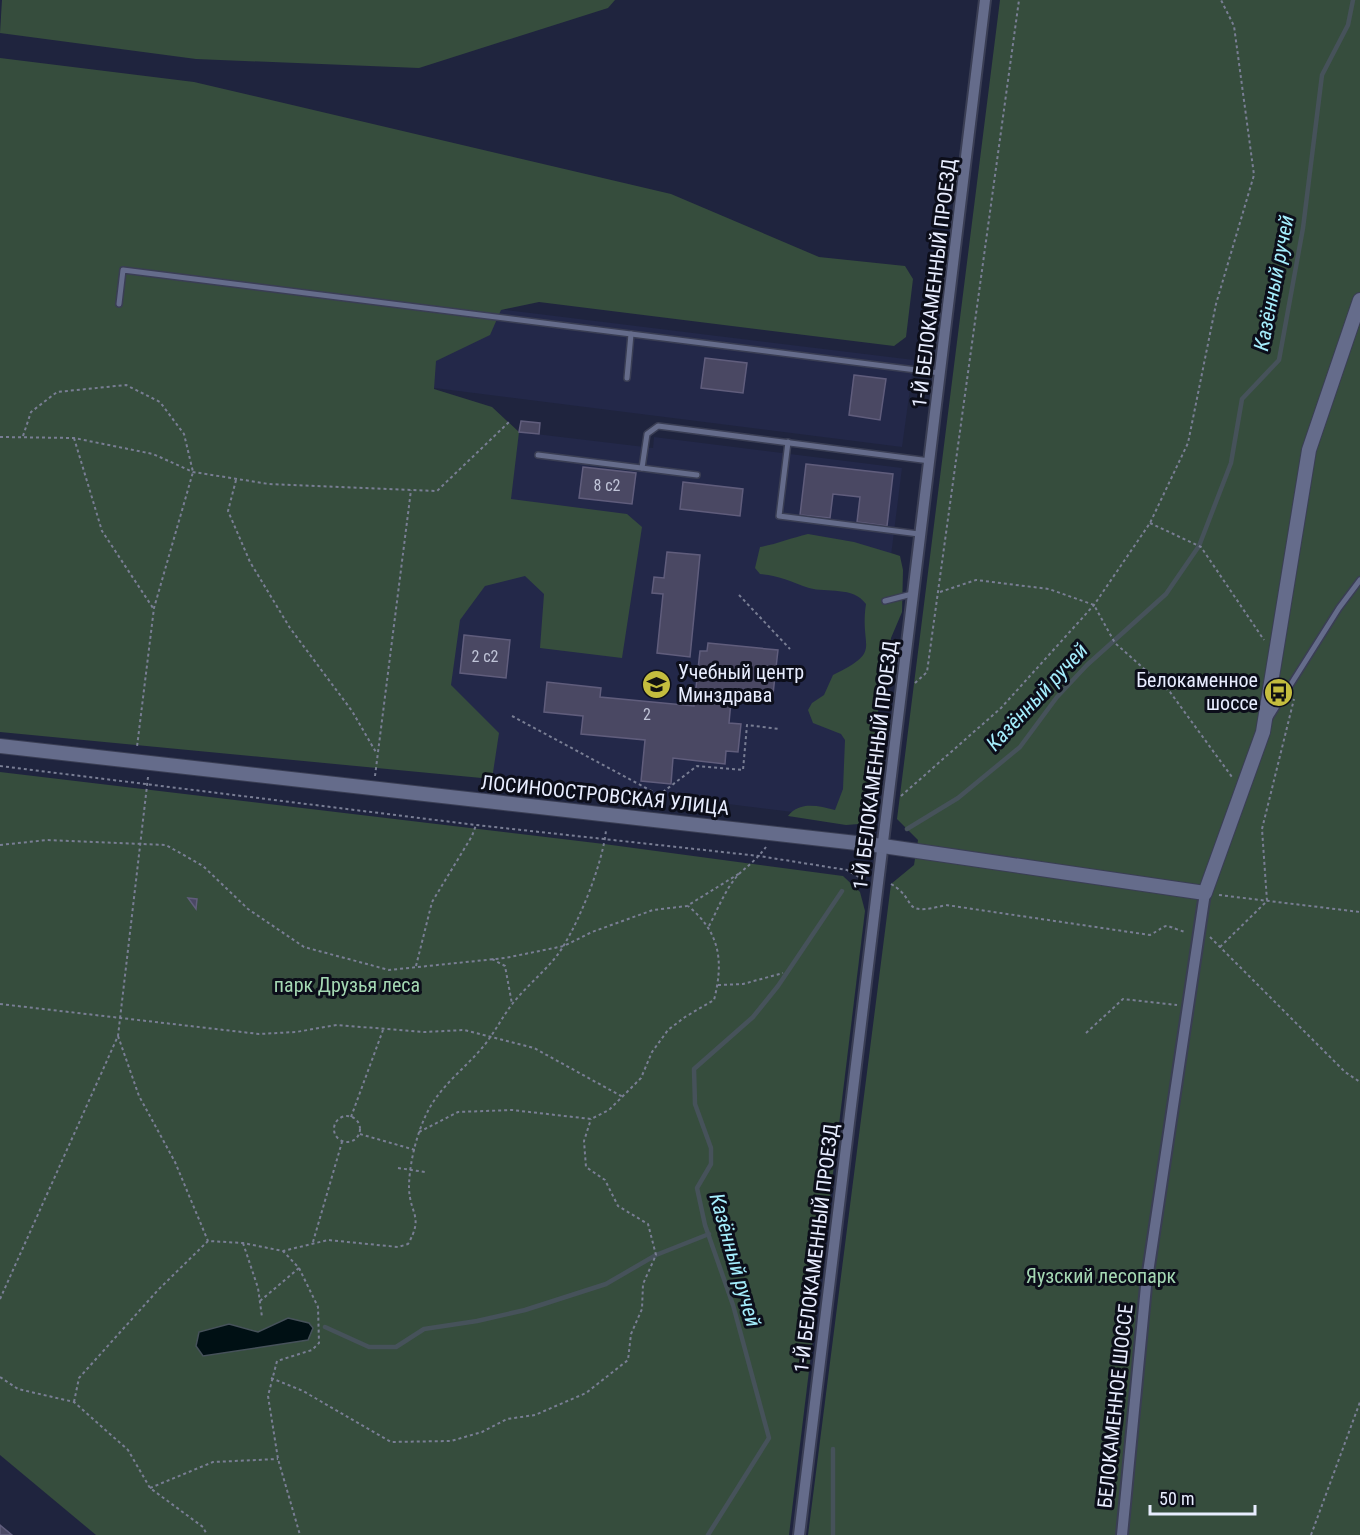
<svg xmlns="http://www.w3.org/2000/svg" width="1360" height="1535" font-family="'Roboto Condensed',sans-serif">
  <rect width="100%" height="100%" fill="#1f243e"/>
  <g fill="#232849">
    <polygon points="65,256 914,360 902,447 47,339"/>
    <polygon points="519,432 653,448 654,437 902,468 858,820 429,767 464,488"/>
  </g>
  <g fill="#364d3d">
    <polygon points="2,0 615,0 608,8 419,68 196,59 0,33"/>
    <polygon points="1000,0 1360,0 1360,1535 808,1535 891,884 914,865 918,840 897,819"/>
    <polygon points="0,58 194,82 671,194 819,257 905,266 913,279 906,337 894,346 539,302 501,310 490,335 436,361 434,389 492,407 519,432 511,499 627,514 642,527 622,658 540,648 544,594 525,576 485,586 460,620 451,685 499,733 492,779 0,732"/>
    <path d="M808 534 854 542 894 554 900 556 903 570 902 612 891 638 885 690 878 711V762L870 812 859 824 846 825 788 816C800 801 818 806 835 810L843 789 845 740 841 734 813 723 808 710 812 703 824 695 833 675C884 650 859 650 866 604 853 586 827 593 809 588 792 582 778 575 760 574L755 568 760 547C777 544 791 538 808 534Z"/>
    <polygon points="0,772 604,844 843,876 860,892 865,911 789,1535 96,1535 0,1455"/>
  </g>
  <polygon fill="#001014" stroke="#46525a" stroke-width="1.5" points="288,1318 309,1323 313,1328 308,1340 203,1356 196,1346 199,1332 229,1324 258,1332"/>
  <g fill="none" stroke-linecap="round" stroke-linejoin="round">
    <g stroke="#46525a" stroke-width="4.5">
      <polyline points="907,829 958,798 1020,747 1057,697 1087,665 1166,594 1199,546 1231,463 1242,399 1279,360 1303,228 1322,75 1348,25 1353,0"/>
      <polyline points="325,1327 369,1347 396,1347 424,1329 477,1321 525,1310 606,1284 656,1255 709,1234"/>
      <polyline points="708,1535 769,1438 733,1305 705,1225 697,1188 711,1164 711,1148 695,1104 694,1069 753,1017 778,986 842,891"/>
      <polyline points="833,1535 833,1449"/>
    </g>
  </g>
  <g fill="#4a4863" stroke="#605d7c" stroke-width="1.5">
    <polygon points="705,358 747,363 743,393 701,388"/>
    <polygon points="854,375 886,379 880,420 849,415"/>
    <polygon points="521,421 540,423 539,434 519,432"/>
    <polygon points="806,464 893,474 887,526 857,522 860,497 833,494 830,518 800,515"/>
    <polygon points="583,467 636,473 632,504 579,498"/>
    <polygon points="683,482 743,489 740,516 680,509"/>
    <polygon points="667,552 700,555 690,657 657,653 663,594 652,593 654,577 664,578"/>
    <polygon points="464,635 510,640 506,678 460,673"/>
    <polygon points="708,643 778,650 773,694 732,690 729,723 741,724 738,752 726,751 725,764 673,758 671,784 641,781 645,740 581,734 583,716 544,712 547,682 601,688 600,697 694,706 700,651 707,651"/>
    <polygon points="188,898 197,899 196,909"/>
    <polygon points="0,1525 12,1535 0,1535"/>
  </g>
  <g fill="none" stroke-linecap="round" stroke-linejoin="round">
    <defs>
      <g id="service">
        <polyline points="119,304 123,270 940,373"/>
        <polyline points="627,378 631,334"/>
        <polyline points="788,442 779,516 919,534"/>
        <polyline points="538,455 697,475"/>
        <polyline points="642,468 647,434 658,426 930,461"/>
        <polyline points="885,601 912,594"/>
        <polyline points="1269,719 1339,608 1360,580"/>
      </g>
      <g id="minor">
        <polyline points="799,1535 985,0"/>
        <polyline points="1122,1535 1146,1286 1205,893"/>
      </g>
      <polyline id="tertiary" points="0,746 883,846 1205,893 1263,732 1309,450 1360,300"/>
    </defs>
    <use href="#service" stroke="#3a3e54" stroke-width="8"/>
    <use href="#minor" stroke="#3a3e54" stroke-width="14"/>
    <use href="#tertiary" stroke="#3a3e54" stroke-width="16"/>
    <g stroke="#797e94" stroke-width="2" stroke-dasharray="3 3" stroke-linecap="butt">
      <polyline points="23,436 31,412 57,392 126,385 160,402 184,434 193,472 154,608 137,747"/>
      <polyline points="0,437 74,438 153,454 193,472 269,484 437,491 509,422"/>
      <polyline points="74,438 102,531 153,608"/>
      <polyline points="236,480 228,511 250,562 290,628 352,711 377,754"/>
      <polyline points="1150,523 1201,547 1264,640"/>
      <polyline points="940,592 976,580 1049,589 1094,605 1115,643 1170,692 1232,777"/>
      <polyline points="739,595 790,649"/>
      <polyline points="915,683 927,672 1019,0"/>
      <polyline points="512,716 659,795"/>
      <polyline points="0,766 476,825 759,856 847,870 866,881"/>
      <polyline points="375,776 411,490"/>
      <polyline points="901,796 1001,708 1094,605 1150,523 1188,443 1216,304 1254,175 1234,26 1221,0"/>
      <polyline points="658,808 659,795 697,766 743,770 747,725 779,729"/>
      <polyline points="0,845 47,840 166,845 203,866 248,909 304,947 389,970 505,958 564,946 592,932 653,910 687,906 740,873"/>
      <path d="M891 884C920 901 898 917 946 905L1150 935C1172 923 1160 924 1185 932"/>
      <polyline points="1219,895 1360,912"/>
      <path d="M709 926C718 909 726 887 740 873 750 864 757 859 766 847"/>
      <polyline points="1210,937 1345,1072 1360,1082"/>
      <polyline points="1220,947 1267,901 1262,829 1294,699"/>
      <polyline points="492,959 505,966 512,1004"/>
      <polyline points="416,966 432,902 472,836 476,825"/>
      <polyline points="718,985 743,984 783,973"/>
      <polyline points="0,1004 259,1034 296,1032 337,1025 424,1032 464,1030 534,1048 623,1097"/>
      <polyline points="1086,1033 1123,999 1177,1005"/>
      <polyline points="118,1036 139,1096 175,1162 208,1241"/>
      <circle cx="347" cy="1129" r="13"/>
      <polyline points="351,1117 383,1030"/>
      <path d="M419 1132 458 1112 512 1110 591 1119 609 1110 641 1078 652 1052 668 1030 685 1017 714 1000C724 961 720 932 688 906"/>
      <polyline points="360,1134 415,1150"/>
      <polyline points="398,1168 425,1172"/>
      <polyline points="313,1242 342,1142"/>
      <polyline points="243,1243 258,1288 262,1317"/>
      <polyline points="299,1268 318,1307 319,1343 312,1350 277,1361 268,1396 278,1459 300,1535"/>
      <polyline points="0,1299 118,1036 148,777"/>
      <polyline points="260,1301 299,1268 283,1251"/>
      <polyline points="0,1377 18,1389 74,1402 128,1450 150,1488 203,1527 207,1535"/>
      <polyline points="271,1378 303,1391 391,1442 451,1441 482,1432 507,1419 535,1415 586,1393 628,1360 631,1334 642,1309 643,1284 656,1255 648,1224 618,1206 605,1180 586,1167 584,1141 591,1119"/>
      <path d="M74 1402 79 1378 158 1290 208 1241 243 1243 283 1251 328 1240 398 1247 408 1244C424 1216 410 1215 409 1188 409 1164 417 1131 429 1109 442 1085 464 1069 482 1048 494 1034 502 1017 513 1003 529 983 552 966 564 945 581 917 603 862 606 830"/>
      <polyline points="150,1488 213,1462 278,1459"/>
      <polyline points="1311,1535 1360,1402"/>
    </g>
    <use href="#service" stroke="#656c8b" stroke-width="5"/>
    <use href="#minor" stroke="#656c8b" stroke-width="10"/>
    <use href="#tertiary" stroke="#656c8b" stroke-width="14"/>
  </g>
  <defs>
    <symbol id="university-disc" viewBox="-11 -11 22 22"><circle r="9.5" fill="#c4bd3e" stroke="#0c0e1a"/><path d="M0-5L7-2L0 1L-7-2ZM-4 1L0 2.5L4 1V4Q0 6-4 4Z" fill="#111"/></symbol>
    <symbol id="bus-disc" viewBox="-11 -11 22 22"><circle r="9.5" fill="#c4bd3e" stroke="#0c0e1a"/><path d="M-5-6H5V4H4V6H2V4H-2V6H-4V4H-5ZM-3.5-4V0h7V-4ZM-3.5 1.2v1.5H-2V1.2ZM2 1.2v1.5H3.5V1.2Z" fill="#111"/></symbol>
  </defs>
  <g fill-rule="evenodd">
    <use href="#university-disc" x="640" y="668" width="33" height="33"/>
    <use href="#bus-disc" x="1262" y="676" width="33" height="33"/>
  </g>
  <g text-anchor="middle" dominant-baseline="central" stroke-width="6" stroke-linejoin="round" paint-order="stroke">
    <g font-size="16" fill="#c0c4d8">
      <text x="607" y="485">8 с2</text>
      <text x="485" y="656">2 с2</text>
      <text x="647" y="714">2</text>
    </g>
    <g font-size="20" fill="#e8edff" stroke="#0c0e1a">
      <text transform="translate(934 283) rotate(-83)">1-Й БЕЛОКАМЕННЫЙ ПРОЕЗД</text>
      <text transform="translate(875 765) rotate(-83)">1-Й БЕЛОКАМЕННЫЙ ПРОЕЗД</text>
      <text transform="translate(605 795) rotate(6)">ЛОСИНООСТРОВСКАЯ УЛИЦА</text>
      <text transform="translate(816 1248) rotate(-83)">1-Й БЕЛОКАМЕННЫЙ ПРОЕЗД</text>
      <text transform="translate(1115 1406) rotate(-84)">БЕЛОКАМЕННОЕ ШОССЕ</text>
    </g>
    <g font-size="20" fill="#e8edff" stroke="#0c0e1a" text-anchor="start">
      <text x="678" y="672">Учебный центр<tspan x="678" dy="23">Минздрава</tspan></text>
      <text x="1258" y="680" text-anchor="end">Белокаменное<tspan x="1258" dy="23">шоссе</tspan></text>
    </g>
    <g font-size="20" fill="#a4d8b3" stroke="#0c0e1a">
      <text x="347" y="985">парк Друзья леса</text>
      <text x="1101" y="1276">Яузский лесопарк</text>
    </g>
    <g font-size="21" font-style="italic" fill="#a5eefd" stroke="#0c0e1a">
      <text transform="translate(1274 283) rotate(-79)">Казённый ручей</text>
      <text transform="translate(1037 697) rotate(-47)">Казённый ручей</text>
      <text transform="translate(735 1260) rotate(74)">Казённый ручей</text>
    </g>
  </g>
  <path d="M1150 1505v9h105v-9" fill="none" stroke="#e8edff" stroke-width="3"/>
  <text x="1159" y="1505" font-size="18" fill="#e8edff" stroke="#0c0e1a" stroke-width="4.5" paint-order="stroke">50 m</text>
</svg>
